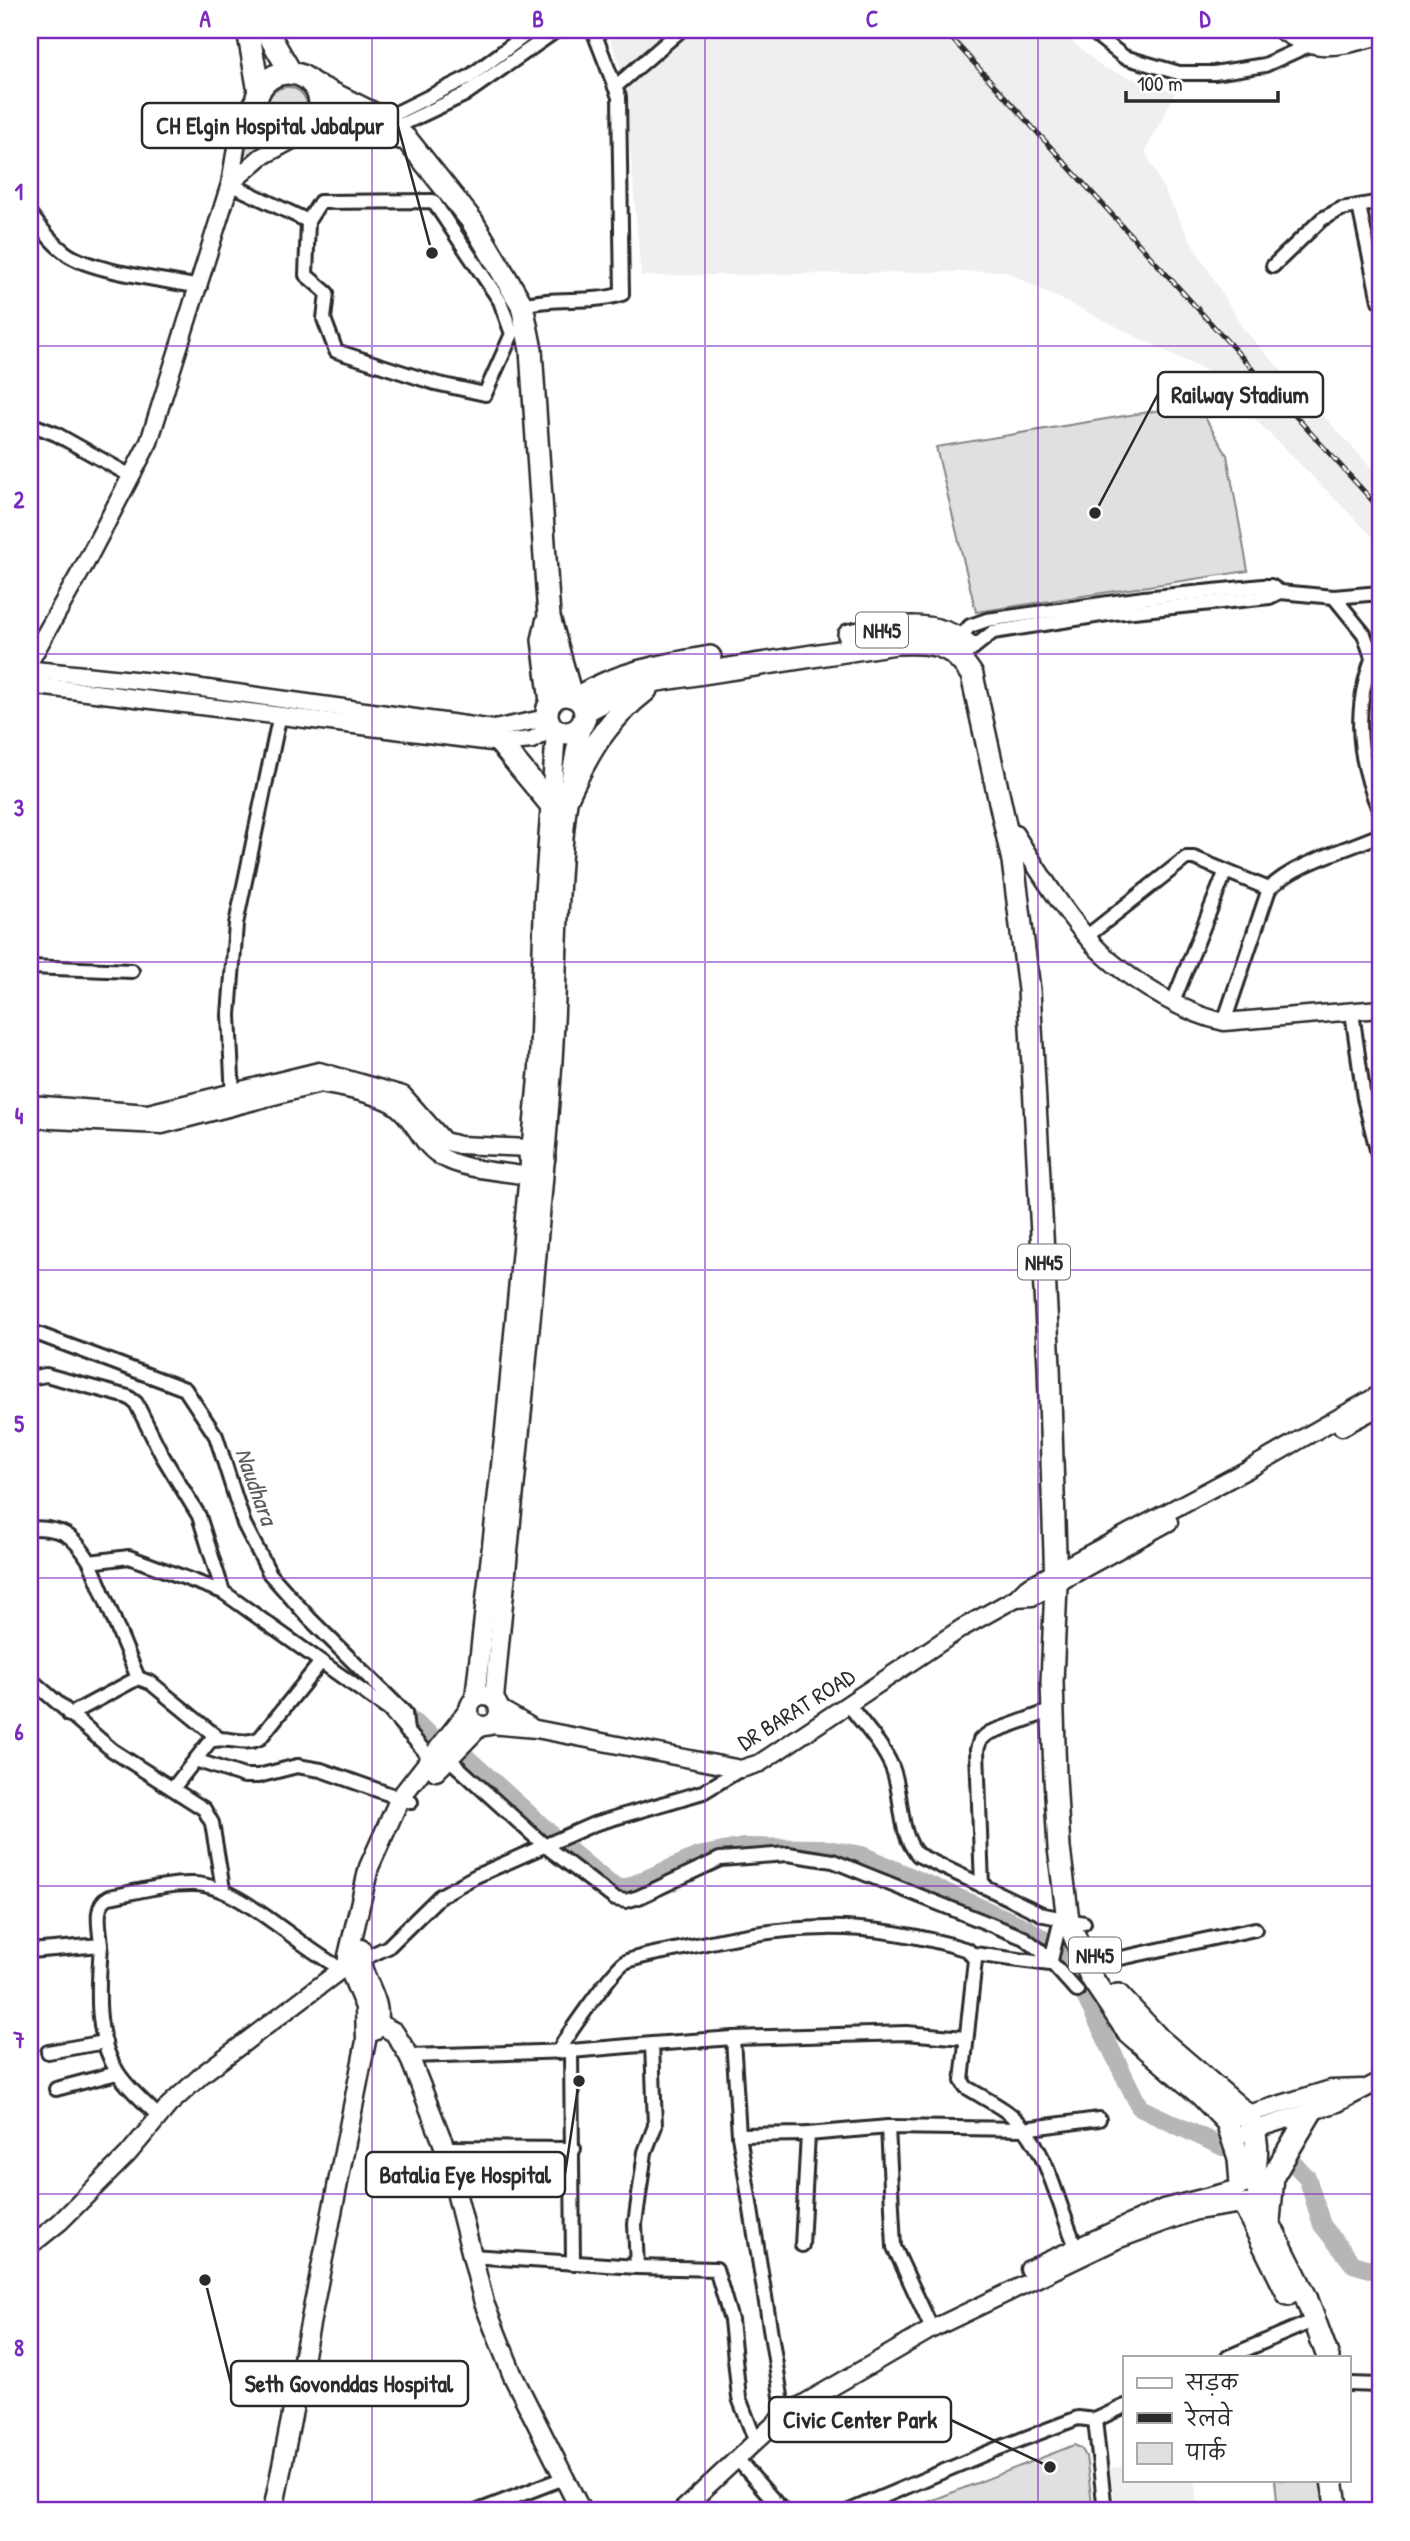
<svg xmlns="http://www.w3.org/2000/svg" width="1410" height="2541" font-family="'Patrick Hand','Playpen Sans Deva',sans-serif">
  <rect width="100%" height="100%" fill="#fff"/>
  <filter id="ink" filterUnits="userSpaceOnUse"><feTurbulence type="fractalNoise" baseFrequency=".0143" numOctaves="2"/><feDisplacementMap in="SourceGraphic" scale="14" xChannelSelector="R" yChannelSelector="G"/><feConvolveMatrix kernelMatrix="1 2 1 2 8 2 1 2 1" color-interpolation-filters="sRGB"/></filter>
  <g filter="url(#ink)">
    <g fill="#efefef">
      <polygon points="607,30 1059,30 1103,68 1175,93 1145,152 1189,238 1244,330 1380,477 1380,544 1208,372 1004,271 641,276 624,76"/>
      <polygon points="1125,2466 1125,2480 1194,2480 1198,2511 1116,2511 1110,2468"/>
    </g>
    <g fill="#e0e0e0" stroke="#868686" stroke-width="2">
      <circle cx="287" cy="107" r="20"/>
      <polygon points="248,128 262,145 242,169 239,167"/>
      <polygon points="1197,404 1227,455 1248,571 976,612 936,447"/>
      <polygon points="1074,2445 1081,2448 1086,2456 1093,2511 905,2511"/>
      <polygon points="1275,2480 1323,2480 1327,2511 1278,2511"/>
    </g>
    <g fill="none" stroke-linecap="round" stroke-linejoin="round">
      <g stroke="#b6b6b6" stroke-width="18">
        <polyline points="405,1716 431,1735"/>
        <polyline points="464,1755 550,1833"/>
        <polyline points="563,1845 610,1884 623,1889 698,1856 743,1847 822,1848 862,1855 1027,1928 1049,1943 1068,1962 1140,2108 1223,2147"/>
        <polyline points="1293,2163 1307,2177 1322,2225 1353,2264 1380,2272"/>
      </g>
      <defs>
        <g id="street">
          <polyline points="1090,30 1124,57 1179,73 1214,73 1265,65 1309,45"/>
          <polyline points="615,87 681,30"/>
          <polyline points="380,121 469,77 532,30"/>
          <polyline points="390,130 464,95 557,30"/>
          <polyline points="230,184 308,221"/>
          <polygon points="433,201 500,301 512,334 485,394 435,383 336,351 324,319 327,293 306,275 308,221 320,202"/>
          <polyline points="1359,206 1379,301"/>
          <path d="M30 214C41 228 52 243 67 254 93 272 166 280 200 287"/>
          <polyline points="1273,266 1322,219 1341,209 1380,202"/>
          <path d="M522 305C555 296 590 304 622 294L619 97 593 30"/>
          <polyline points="30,424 56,434 131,476"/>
          <polyline points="1334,597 1364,634 1372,657"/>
          <path d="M1380 640C1352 700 1355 753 1380 812"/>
          <polyline points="956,641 970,626 987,620 1144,598 1263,586 1271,586 1280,592"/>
          <polyline points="968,652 993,632 1114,613 1270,597 1280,592 1334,597 1380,593"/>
          <polyline points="1086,937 1186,858 1194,858 1269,889"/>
          <polyline points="30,967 132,971"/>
          <polyline points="1173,1002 1225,873"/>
          <polyline points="1352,1012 1364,1098 1380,1162"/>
          <path d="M1224 1022 1269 889C1293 864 1348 849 1380 835"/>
          <polyline points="233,1098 229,1015 236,924 280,714"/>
          <polyline points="30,1331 185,1389 216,1436 244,1524 270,1574 310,1619 405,1713 407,1732"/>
          <polyline points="30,1378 46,1375 128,1397 136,1403 162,1455 199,1516 223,1592"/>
          <path d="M30 1528C63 1528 73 1534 90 1562"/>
          <polyline points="138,1678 90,1562 129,1557 223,1592 389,1710 432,1760"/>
          <polyline points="30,1679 112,1750 204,1809 212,1823 223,1889"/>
          <path d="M848 1704C863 1724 882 1744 892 1767 904 1796 897 1832 918 1855L1044 1915 1084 1923"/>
          <polyline points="69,1715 138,1678 151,1683 218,1738"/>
          <polyline points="448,1758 544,1845 615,1899 626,1901 639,1897 720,1859 788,1854 833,1861 1024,1938 1040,1950 1077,1991"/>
          <polyline points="195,1760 244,1776 258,1776 297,1766 321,1770 411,1802"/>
          <path d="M174 1787 210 1741C227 1735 243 1747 260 1738L321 1662"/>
          <polyline points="982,1886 977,1750 980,1740 989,1733 1053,1710"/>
          <path d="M101 1945C98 1987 94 2037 118 2073 128 2089 146 2103 159 2117"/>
          <path d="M30 1951 101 1945C100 1929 93 1905 109 1897 136 1892 167 1883 194 1884 240 1885 298 1947 342 1969"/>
          <polyline points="974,1954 1050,1964 1061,1919"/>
          <polyline points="359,1961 388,1947 440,1896 476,1876 594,1824 703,1792 741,1769"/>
          <polyline points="1098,1963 1255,1929"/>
          <polyline points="733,2038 906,2033 965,2038"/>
          <polyline points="571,2051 573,2263"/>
          <polyline points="48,2052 105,2042"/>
          <path d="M558 2052C564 2039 615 1967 625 1962 644 1954 668 1952 688 1947 790 1923 866 1919 968 1950L975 1960 962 2081 966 2087C985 2099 1010 2110 1024 2128 1052 2163 1060 2214 1079 2253"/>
          <polyline points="409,2056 571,2051 652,2044"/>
          <polyline points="56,2089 117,2073"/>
          <polyline points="888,2127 894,2247 932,2329"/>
          <polyline points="739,2135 808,2134 888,2127 1024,2129 1099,2119"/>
          <polyline points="445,2148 574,2149"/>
          <polyline points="802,2245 808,2134"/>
          <polyline points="471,2256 637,2267 635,2224 645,2152 655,2126 652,2044 733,2038 739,2135 784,2415"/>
          <polyline points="637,2267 716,2269 731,2320 739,2398 756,2442"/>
          <polyline points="1228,2357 1315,2320"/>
          <polyline points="1349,2384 1380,2385"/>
          <polyline points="1095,2420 1105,2511"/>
          <polyline points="738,2460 783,2511"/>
          <polyline points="478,2511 564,2478"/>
          <polyline points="849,2511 994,2450 1078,2418 1095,2420 1125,2406"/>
        </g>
        <g id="secondary">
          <polyline points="230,184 261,157 300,136"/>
          <polyline points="30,661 85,564 149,442 230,184 241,118 256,99"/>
          <polyline points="34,670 173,684 494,729 547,718"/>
          <polyline points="30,685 500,743 532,740 552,728"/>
          <path d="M1005 829 1015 834C1037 868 1059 904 1085 935 1115 972 1178 1012 1224 1022L1380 1009"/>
          <polyline points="30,1104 148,1113 319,1071 403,1095 444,1141 459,1145 531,1148"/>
          <path d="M30 1119 162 1125 320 1084C340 1087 381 1095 397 1107 416 1121 421 1147 444 1158 468 1171 501 1171 528 1176"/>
          <polyline points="1342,1427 1380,1407"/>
          <polyline points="1016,1598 1032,1597 1169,1522"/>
          <polyline points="499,1708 530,1726"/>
          <polyline points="490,1725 536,1729 741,1769 760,1763 962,1628 1016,1598 1027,1587 1254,1466 1380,1394"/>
          <polyline points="1238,2117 1331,2089 1362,2088"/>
          <polyline points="1234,2136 1338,2103 1380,2081"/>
          <polyline points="30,2246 60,2222 128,2154 169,2105 204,2073 342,1969 359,1961"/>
          <polyline points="1029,2269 1163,2208 1237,2189"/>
          <polyline points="681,2511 784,2415 932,2329 1117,2240 1196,2211 1241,2204"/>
        </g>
        <g id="primary">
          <path d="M1282 30C1318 54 1341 45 1380 35"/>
          <circle cx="484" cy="1711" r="15"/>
          <polyline points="475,1698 505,1430 539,1067 544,899 556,731"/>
          <path d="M494 1699C513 1489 537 1278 552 1068 560 953 554 839 581 727"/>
          <polyline points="436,1771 480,1726"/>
          <path d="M361 1949C356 1978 389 2000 374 2031"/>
          <polyline points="367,2018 394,2032 409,2056 445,2148 484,2303 513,2376 581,2511"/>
          <polyline points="273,2511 366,2041 365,2007 348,1966 348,1956 369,1867 400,1798 468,1711"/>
        </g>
        <g id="highway">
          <polyline points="248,30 259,92"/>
          <polyline points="266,30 291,73"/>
          <circle cx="288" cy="105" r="32"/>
          <polyline points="311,83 384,119 408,141 472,221 522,305 531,350 549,617 571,696"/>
          <polyline points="303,134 367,128 400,138"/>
          <polyline points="547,622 543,640 551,702"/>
          <path d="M849 635C891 628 934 617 969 646"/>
          <circle cx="566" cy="714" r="19"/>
          <path d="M576 698C618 673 662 665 710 657"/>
          <path d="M585 711 624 690 658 680 896 643C933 642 951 642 972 675L1013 861 1029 990 1049 1366 1056 1585 1052 1682 1055 1777 1059 1848 1068 1920 1091 1977 1128 2032 1201 2095 1227 2122 1239 2158 1241 2184"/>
          <polyline points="500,743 552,806"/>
          <path d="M566 800C588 753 604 723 646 690"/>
          <polyline points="530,1156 544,1158"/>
          <path d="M1118 1995 1159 2039 1246 2114C1261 2138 1257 2157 1253 2184"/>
          <polyline points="1257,2199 1306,2297 1328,2357"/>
          <polyline points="1244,2205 1288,2294"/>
          <polyline points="1269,2221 1273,2176 1311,2112"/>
          <polyline points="1332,2480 1337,2511"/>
        </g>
      </defs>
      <use href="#street" stroke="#2b2b2b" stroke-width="18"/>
      <use href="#secondary" stroke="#2b2b2b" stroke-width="21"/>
      <use href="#primary" stroke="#2b2b2b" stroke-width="23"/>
      <use href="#highway" stroke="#2b2b2b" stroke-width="26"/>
      <use href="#street" stroke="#fff" stroke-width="12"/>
      <use href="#secondary" stroke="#fff" stroke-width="16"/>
      <use href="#primary" stroke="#fff" stroke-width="18"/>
      <use href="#highway" stroke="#fff" stroke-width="21"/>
      <defs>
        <polyline id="rail" points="944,30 1380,509"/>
      </defs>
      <use href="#rail" stroke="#2b2b2b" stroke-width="5"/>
      <use href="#rail" stroke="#fff" stroke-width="2.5" stroke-dasharray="8" stroke-linecap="butt"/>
    </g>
  </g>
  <path fill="none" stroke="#7b2cbf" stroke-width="2" stroke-opacity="0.55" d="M372 30V2511M705 30V2511M1038 30V2511M30 346H1380M30 654H1380M30 962H1380M30 1270H1380M30 1578H1380M30 1886H1380M30 2194H1380"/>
  <g text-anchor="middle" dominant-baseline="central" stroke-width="6" stroke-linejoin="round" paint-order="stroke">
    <g fill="#fff" stroke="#6b6b6b" stroke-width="2">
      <rect x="856" y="612.5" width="52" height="35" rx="5"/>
      <rect x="1018" y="1244.5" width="52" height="35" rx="5"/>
      <rect x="1069" y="1937.5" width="52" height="35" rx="5"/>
    </g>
    <g font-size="21" font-weight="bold" fill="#2b2b2b">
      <text x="882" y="630">NH45</text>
      <text x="1044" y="1262">NH45</text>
      <text x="1095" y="1955">NH45</text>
    </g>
    <g font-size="23" fill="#2b2b2b" stroke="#fff">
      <text transform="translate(796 1709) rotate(-32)">DR BARAT ROAD</text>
    </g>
    <g font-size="24" font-style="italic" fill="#5c5c5c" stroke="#fff">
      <text transform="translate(257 1486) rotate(70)">Naudhara</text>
    </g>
  </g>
  <path fill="none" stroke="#2b2b2b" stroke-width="2.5" d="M432 253L398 126M1095 513L1158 394M579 2081L565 2174M205 2280L231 2384M1050 2467L951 2420"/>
  <g fill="#2b2b2b" stroke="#fff" stroke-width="2.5">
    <circle cx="432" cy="253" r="7"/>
    <circle cx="1095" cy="513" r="7"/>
    <circle cx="579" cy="2081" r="7"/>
    <circle cx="205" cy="2280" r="7"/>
    <circle cx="1050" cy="2467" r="7"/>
  </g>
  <g fill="#fff" stroke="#2b2b2b" stroke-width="2.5">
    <rect x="142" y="103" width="256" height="45" rx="7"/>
    <rect x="1158" y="372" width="165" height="45" rx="7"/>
    <rect x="366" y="2152" width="199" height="45" rx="7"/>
    <rect x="231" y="2361" width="237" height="45" rx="7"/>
    <rect x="769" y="2397" width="182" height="45" rx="7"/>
  </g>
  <g font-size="24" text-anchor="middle" font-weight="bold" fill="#2b2b2b">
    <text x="270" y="134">CH Elgin Hospital Jabalpur</text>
    <text x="1240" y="403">Railway Stadium</text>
    <text x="465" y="2183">Batalia Eye Hospital</text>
    <text x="349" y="2392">Seth Govonddas Hospital</text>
    <text x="860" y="2428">Civic Center Park</text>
  </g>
  <rect width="1410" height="2541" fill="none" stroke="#fff" stroke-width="77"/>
  <rect x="1123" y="2356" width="228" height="126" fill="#ffffff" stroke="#aaaaaa" stroke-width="2"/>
  <rect x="1137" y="2378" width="35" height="10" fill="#ffffff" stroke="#aaaaaa" stroke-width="2"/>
  <text x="1186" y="2390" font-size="21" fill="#2b2b2b">सड़क</text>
  <rect x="1137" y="2413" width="35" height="10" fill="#2b2b2b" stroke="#aaaaaa" stroke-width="2"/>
  <text x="1186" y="2426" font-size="21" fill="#2b2b2b">रेलवे</text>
  <rect x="1137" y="2443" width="35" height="21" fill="#e0e0e0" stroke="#aaaaaa" stroke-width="2"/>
  <text x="1186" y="2460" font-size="21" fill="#2b2b2b">पार्क</text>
  <path d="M1126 91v10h152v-10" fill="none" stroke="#2b2b2b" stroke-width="3.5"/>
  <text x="1137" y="91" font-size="21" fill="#2b2b2b" stroke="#ffffff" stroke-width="5" paint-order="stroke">100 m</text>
  <rect x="38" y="38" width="1334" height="2464" fill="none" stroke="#7b2cbf" stroke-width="2.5"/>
  <g font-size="23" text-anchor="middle" font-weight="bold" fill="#7b2cbf">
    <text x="205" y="27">A</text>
    <text x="538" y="27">B</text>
    <text x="872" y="27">C</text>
    <text x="1205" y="27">D</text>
    <text x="19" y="200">1</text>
    <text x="19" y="508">2</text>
    <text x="19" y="816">3</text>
    <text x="19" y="1124">4</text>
    <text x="19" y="1432">5</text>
    <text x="19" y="1740">6</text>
    <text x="19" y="2048">7</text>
    <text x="19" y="2356">8</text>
  </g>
</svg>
